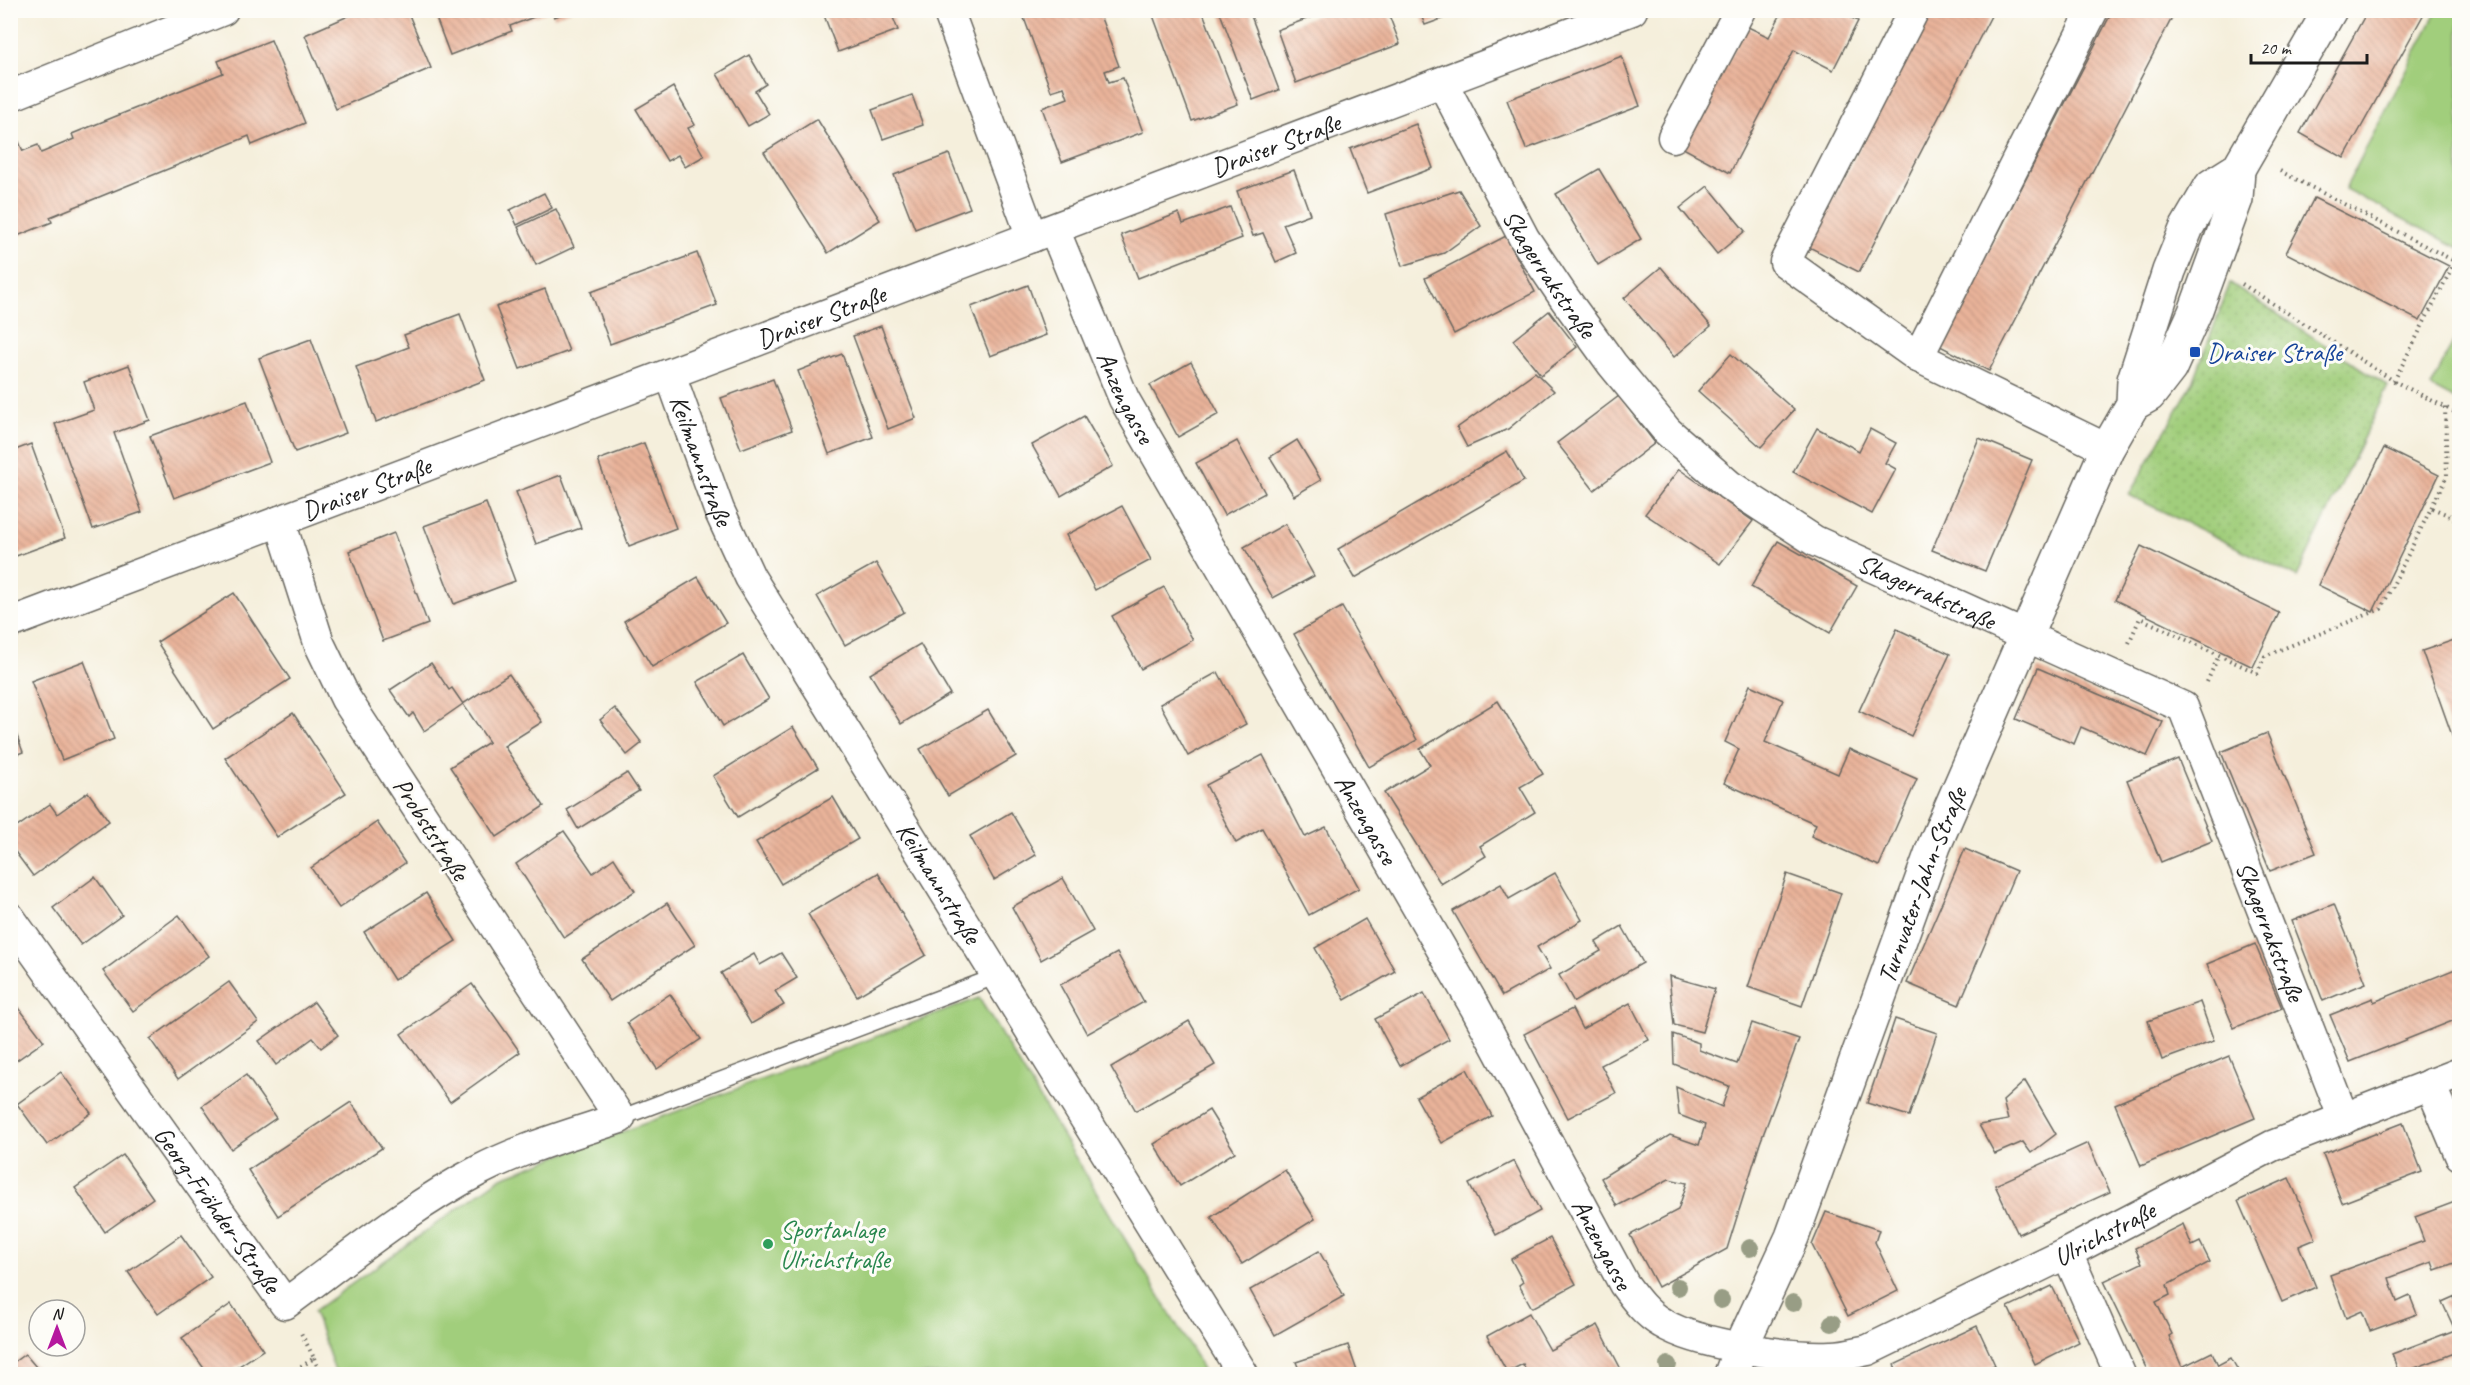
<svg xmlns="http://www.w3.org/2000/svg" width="2470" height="1385" font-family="Caveat,sans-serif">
  <defs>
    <pattern id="park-dots" width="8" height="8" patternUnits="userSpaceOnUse" patternTransform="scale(1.5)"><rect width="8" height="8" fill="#a1ce7c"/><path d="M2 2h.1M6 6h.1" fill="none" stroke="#8ab06b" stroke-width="1.8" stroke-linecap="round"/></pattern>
    <pattern id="building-back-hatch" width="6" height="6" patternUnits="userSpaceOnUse" patternTransform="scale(1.5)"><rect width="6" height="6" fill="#e9b39a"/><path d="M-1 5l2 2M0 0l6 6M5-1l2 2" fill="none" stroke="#c79984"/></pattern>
  </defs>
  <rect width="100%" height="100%" fill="#fdfcf7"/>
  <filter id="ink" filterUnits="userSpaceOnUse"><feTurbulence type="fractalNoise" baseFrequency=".0167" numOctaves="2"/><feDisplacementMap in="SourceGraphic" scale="12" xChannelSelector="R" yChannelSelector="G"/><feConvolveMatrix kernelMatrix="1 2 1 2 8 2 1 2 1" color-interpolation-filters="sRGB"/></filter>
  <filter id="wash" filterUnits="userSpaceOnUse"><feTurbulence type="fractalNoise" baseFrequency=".008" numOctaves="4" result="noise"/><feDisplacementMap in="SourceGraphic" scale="24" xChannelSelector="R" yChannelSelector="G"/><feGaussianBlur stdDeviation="1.35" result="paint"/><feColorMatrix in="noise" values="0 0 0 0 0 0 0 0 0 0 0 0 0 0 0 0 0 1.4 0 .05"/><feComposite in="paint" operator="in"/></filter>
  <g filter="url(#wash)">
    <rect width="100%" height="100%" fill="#f5efdc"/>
    <g fill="#a1ce7c" stroke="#5e754c" stroke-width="1.5">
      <polygon points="2437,11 2459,11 2459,248 2345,189"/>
      <polygon points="2459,330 2460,402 2459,402 2431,387"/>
      <polygon points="979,998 1197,1358 1203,1374 336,1374 314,1311 502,1177"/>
    </g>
    <polygon fill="url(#park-dots)" stroke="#5e754c" stroke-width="1.5" points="2230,283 2388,386 2297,577 2129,495 2194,380"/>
    <g id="blocks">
      <g fill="url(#building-back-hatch)">
        <polygon points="362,10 407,10 431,68 336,109 305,35"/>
        <polygon points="433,10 550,10 550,11 510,26 512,31 450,55"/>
        <polygon points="551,10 571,10 571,11 554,17"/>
        <polygon points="822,10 890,10 898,30 838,52"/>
        <polygon points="1021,10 1098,10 1119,66 1105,71 1109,82 1123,78 1143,132 1062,162 1042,108 1068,98 1064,87 1051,91"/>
        <polygon points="1151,10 1202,10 1238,104 1192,121"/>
        <polygon points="1219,10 1256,10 1250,13 1279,90 1253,100"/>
        <polygon points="1330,10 1387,10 1400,44 1296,83 1277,30"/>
        <polygon points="1419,10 1464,10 1464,11 1425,25"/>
        <polygon points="1783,10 1836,10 1858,21 1833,70 1794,50 1730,173 1683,148 1746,26 1769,37"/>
        <polygon points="1930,10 1994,10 1859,272 1809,247"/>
        <polygon points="2113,10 2176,10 1989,371 1940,346"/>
        <polygon points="2368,10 2426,10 2344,158 2300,133"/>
        <polygon points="271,40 305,123 252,145 249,136 50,217 52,222 10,239 10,145 19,142 23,151 38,145 41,153 74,139 72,134 223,73 218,61"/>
        <polygon points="749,55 766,84 755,91 769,114 748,126 717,74"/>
        <polygon points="1622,56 1640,106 1526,149 1507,100"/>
        <polygon points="673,87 695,125 688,128 704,156 685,167 678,155 667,161 636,109"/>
        <polygon points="912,95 923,125 883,139 872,110"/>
        <polygon points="817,119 880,220 828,253 764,152"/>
        <polygon points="1416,124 1433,168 1367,193 1350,149"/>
        <polygon points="949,154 970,208 915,229 894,175"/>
        <polygon points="1599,169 1641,239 1598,265 1556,194"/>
        <polygon points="1294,170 1310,214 1283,224 1296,253 1276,262 1263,233 1253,236 1237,191"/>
        <polygon points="1708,186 1745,231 1717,254 1680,208"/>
        <polygon points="1459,190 1481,226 1444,253 1402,266 1386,214"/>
        <polygon points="544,193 552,208 517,225 510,210"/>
        <polygon points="2314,198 2449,266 2420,321 2286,253"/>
        <polygon points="1230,207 1242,238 1138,278 1121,235 1179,213 1183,224"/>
        <polygon points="556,209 574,247 536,265 518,227"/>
        <polygon points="1506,236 1535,292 1454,334 1425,278"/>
        <polygon points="697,253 717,305 610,344 591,292"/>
        <polygon points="1661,267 1711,326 1674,357 1624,298"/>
        <polygon points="1028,285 1046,335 990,356 971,307"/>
        <polygon points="545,289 569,351 520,369 496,307"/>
        <polygon points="1549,311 1577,347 1541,375 1513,340"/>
        <polygon points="460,314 485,380 376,422 356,367 409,347 404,335"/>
        <polygon points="881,326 916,418 888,429 853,336"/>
        <polygon points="311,339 346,433 295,452 259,358"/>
        <polygon points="842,354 873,437 829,454 798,371"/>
        <polygon points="1731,354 1794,410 1761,447 1698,391"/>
        <polygon points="1191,362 1219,414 1178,437 1150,385"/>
        <polygon points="129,365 150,420 114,433 142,512 93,529 55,424 94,410 84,382"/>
        <polygon points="1535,372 1554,391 1508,429 1467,447 1457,428"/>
        <polygon points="773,379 792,430 741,449 721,398"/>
        <polygon points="1619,396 1655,443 1594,490 1557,443"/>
        <polygon points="247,401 270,462 174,498 150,436"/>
        <polygon points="1084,416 1113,466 1061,496 1032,445"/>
        <polygon points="1817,428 1859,451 1870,429 1896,443 1885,463 1896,469 1872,514 1793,472"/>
        <polygon points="1979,438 2032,460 1985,571 1932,550"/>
        <polygon points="1297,440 1321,480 1294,496 1270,457"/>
        <polygon points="1237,441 1265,493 1224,515 1196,463"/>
        <polygon points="644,443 676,528 629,546 598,460"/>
        <polygon points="31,444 65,538 16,556 10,539 10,452"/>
        <polygon points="2384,448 2439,475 2373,612 2318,585"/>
        <polygon points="1507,451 1524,481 1355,578 1338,549"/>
        <polygon points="1679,469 1753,521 1720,564 1645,514"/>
        <polygon points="561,475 581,528 536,544 516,492"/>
        <polygon points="486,503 515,581 454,604 424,526"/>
        <polygon points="1122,506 1151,560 1095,590 1066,535"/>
        <polygon points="1285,524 1314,576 1273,598 1244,547"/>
        <polygon points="394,533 428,624 383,641 349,551"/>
        <polygon points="1778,541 1857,586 1830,633 1751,587"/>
        <polygon points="2141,546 2279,613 2253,667 2115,600"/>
        <polygon points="876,563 904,612 845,645 817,596"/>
        <polygon points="698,577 726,623 652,667 624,621"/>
        <polygon points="1164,587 1193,640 1141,669 1112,616"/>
        <polygon points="234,593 290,679 213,729 157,642"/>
        <polygon points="1342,607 1417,740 1369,767 1294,634"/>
        <polygon points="1897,629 1950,654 1911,736 1859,711"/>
        <polygon points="2460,638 2460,755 2459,755 2422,651"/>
        <polygon points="920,644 950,694 901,724 870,674"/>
        <polygon points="743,655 769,699 723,726 697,682"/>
        <polygon points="84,661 114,739 62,760 31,681"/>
        <polygon points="431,663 449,690 452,688 463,704 509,674 542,722 504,746 544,806 497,837 450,767 489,742 463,704 424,731 413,713 409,717 390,690"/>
        <polygon points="2038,668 2163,722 2147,756 2081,727 2074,744 2016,719"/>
        <polygon points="1218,672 1246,724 1188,756 1160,704"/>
        <polygon points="1750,685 1783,700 1765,742 1838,774 1849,749 1917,779 1879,866 1811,836 1816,824 1724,783 1739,749 1725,742"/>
        <polygon points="1498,701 1543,774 1520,787 1535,812 1480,846 1486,856 1441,884 1384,793 1430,765 1420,749"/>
        <polygon points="615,708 642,743 627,755 600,720"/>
        <polygon points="988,710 1016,756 948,796 920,749"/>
        <polygon points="293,713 346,793 277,837 225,758"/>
        <polygon points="10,717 23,752 10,757"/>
        <polygon points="793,727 818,768 738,817 713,776"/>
        <polygon points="2267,733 2316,853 2270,871 2221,752"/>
        <polygon points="1263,755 1305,837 1326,827 1359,888 1309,915 1262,828 1236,843 1206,785"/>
        <polygon points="2178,759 2212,841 2161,862 2127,780"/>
        <polygon points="627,773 639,791 578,829 567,810"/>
        <polygon points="88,792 109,821 33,876 10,845 10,832 50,804 57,814"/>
        <polygon points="833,797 858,839 781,884 756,842"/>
        <polygon points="1011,812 1036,855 994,880 970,836"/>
        <polygon points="377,822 405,863 339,908 311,868"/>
        <polygon points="564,831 593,873 614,858 635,891 564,938 516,864"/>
        <polygon points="1965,849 2016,871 1959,1005 1907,983"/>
        <polygon points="878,873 926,955 857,996 808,914"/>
        <polygon points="1555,873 1582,920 1537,947 1550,969 1502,996 1453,911 1501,884 1509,899"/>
        <polygon points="1787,874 1841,893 1802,1006 1748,987"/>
        <polygon points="95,877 122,915 81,945 53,908"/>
        <polygon points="1063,878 1093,931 1041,960 1012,907"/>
        <polygon points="426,893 456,941 394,980 364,932"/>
        <polygon points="667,903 695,945 610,1001 582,959"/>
        <polygon points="2334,904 2366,983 2323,1001 2292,921"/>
        <polygon points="179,915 209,956 133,1011 103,971"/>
        <polygon points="1365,919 1395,971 1345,1000 1315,948"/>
        <polygon points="1622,926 1643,963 1574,1002 1559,975 1601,951 1596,942"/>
        <polygon points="2255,944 2282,1008 2234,1028 2207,964"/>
        <polygon points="781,953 797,978 775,991 784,1005 751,1024 721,973 754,954 760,965"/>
        <polygon points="1117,953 1144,1002 1087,1034 1060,985"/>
        <polygon points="2460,967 2460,1018 2350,1062 2330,1015 2373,998 2374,1002"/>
        <polygon points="1669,976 1715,989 1702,1032 1674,1025"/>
        <polygon points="229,982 258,1022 178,1079 150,1039"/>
        <polygon points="472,984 520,1052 450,1102 401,1034"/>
        <polygon points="1424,993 1449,1039 1400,1066 1375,1019"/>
        <polygon points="670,994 701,1039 657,1069 627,1023"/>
        <polygon points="314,1002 338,1035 321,1048 313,1038 276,1065 259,1041"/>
        <polygon points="2200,1002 2214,1041 2162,1060 2148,1021"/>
        <polygon points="1630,1003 1649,1040 1601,1065 1616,1093 1568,1118 1524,1034 1572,1009 1582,1029"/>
        <polygon points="16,1004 44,1041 10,1065 10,1008"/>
        <polygon points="1895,1019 1937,1033 1909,1116 1867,1103"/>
        <polygon points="1189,1021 1215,1065 1136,1111 1111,1067"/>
        <polygon points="1752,1023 1799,1039 1760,1143 1727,1249 1658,1287 1630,1235 1678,1210 1687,1183 1669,1179 1617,1206 1601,1178 1670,1135 1699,1145 1705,1125 1679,1115 1676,1087 1722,1107 1729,1086 1674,1064 1673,1034 1699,1043 1699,1050 1737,1064"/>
        <polygon points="2229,1056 2255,1118 2141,1166 2115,1104"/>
        <polygon points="1467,1069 1492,1116 1442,1143 1416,1097"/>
        <polygon points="61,1072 91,1113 47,1145 17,1104"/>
        <polygon points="246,1075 276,1118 231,1149 202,1106"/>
        <polygon points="2025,1081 2056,1134 2031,1153 2023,1142 1995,1154 1979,1125 2008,1120 2003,1101"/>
        <polygon points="351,1102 382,1148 278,1216 248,1170"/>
        <polygon points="1209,1110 1235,1152 1180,1186 1154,1144"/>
        <polygon points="2403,1123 2422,1172 2342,1203 2323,1154"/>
        <polygon points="2088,1143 2110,1192 2018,1234 1995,1185"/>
        <polygon points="123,1155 153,1198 105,1232 75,1188"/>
        <polygon points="1514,1161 1540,1211 1496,1235 1469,1184"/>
        <polygon points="1285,1170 1315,1219 1242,1264 1211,1217"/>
        <polygon points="2289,1178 2316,1239 2299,1246 2316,1287 2282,1302 2238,1201"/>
        <polygon points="2460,1200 2460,1261 2435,1270 2432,1262 2389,1278 2397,1302 2410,1296 2417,1314 2370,1331 2362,1311 2346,1318 2330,1275 2424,1241 2415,1217"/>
        <polygon points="1826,1212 1879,1230 1875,1242 1898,1291 1848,1316 1812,1245"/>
        <polygon points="2183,1224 2192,1246 2200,1242 2210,1262 2167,1285 2170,1295 2156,1302 2172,1334 2169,1336 2182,1367 2212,1352 2218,1365 2231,1358 2240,1374 2149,1374 2104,1281 2142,1263 2135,1248"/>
        <polygon points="181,1235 211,1277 158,1314 128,1272"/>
        <polygon points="1550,1238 1576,1284 1532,1308 1519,1285 1523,1282 1511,1259"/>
        <polygon points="1319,1251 1344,1296 1275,1335 1250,1290"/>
        <polygon points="2052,1286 2079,1342 2035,1364 2008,1307"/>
        <polygon points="2460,1294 2460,1351 2399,1374 2392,1354 2455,1330 2442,1302"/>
        <polygon points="231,1304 263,1350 227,1374 208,1374 182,1338"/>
        <polygon points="1529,1313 1550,1350 1598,1325 1623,1373 1528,1374 1523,1364 1507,1372 1487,1336"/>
        <polygon points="1977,1326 1995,1365 1973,1374 1898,1374 1894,1365"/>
        <polygon points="1348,1345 1358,1374 1301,1374 1296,1362"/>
        <polygon points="25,1354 42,1374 10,1374 10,1365"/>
      </g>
    </g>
  </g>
  <g filter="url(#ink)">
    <use href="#blocks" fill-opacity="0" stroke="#68665f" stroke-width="1.5"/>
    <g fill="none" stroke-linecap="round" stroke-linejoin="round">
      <defs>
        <polyline id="service" points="620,1118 997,976"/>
        <g id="minor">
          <polyline points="948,10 1032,237"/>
          <polyline points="1914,10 1785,262 1918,357 2107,449"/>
          <path id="s1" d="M1442 82 1524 238 1565 299 1612 364 1667 431 1729 485 1815 541 2183 707 2344 1119"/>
          <polyline points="10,96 223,10"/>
          <polyline points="1673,137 1740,10"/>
          <path id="s2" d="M1054 229 1124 399 1475 1007 1624 1284C1635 1299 1646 1314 1662 1323 1698 1345 1790 1358 1832 1356 1844 1356 1857 1352 1868 1350L2067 1253 2272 1146 2460 1073"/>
          <polyline points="1918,357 2093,10"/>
          <path id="s3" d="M670 374 719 510 750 577 1243 1374"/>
          <path id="s4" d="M10 623 1632 10"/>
          <path id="s5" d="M10 918 285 1304C348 1258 409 1207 478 1171 522 1148 572 1134 620 1118L346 699 319 643 280 521"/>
          <polyline points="2430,1084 2460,1155"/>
          <polyline points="2067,1253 2120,1374"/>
        </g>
        <g id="tertiary">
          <polyline points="2133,404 2149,395 2170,368 2195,312 2236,199 2238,169"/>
          <path id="s6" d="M1731 1374 1741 1347 1792 1237 1934 846 2107 449 2133 404 2134 380 2169 271 2187 227 2211 186 2238 169 2330 10"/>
        </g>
      </defs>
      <use href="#service" stroke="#68665f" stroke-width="18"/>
      <use href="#minor" stroke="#68665f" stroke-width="33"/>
      <use href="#tertiary" stroke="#68665f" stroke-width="36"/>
      <g stroke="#68665f" stroke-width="4" stroke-dasharray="1.5 4.5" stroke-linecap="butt">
        <polyline points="2280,171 2460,264"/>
        <polyline points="2242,284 2394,381 2460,415"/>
        <polyline points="2394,381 2455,262"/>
        <polyline points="2432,508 2453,517 2460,525"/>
        <polyline points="2129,643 2140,618 2257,673 2265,656 2381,609 2447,476 2445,407"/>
        <polyline points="2207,682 2219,655"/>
        <polyline points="314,1358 320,1374"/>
        <polyline points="291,1374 314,1358 301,1333"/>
      </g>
      <use href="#service" stroke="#fff" stroke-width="15"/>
      <use href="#minor" stroke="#fff" stroke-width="30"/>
      <use href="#tertiary" stroke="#fff" stroke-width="33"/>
    </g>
    <g fill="#989d85">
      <circle cx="1750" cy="1248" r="9"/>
      <circle cx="1678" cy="1287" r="9"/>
      <circle cx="1721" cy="1300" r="9"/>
      <circle cx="1793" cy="1303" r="9"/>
      <circle cx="1832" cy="1323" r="9"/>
      <circle cx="1668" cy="1365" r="9"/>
    </g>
  </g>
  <rect fill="#1a4fb4" stroke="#fdfcf7" stroke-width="2" x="2189" y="346" width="12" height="12" rx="3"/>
  <circle fill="#2e9e5b" stroke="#fdfcf7" stroke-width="2" cx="768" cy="1244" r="6"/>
  <g text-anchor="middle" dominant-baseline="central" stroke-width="6" stroke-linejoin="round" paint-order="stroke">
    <g font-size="26" fill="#1c1c1c" stroke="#fdfcf7">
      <text stroke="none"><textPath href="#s4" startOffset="1353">Draiser Straße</textPath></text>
      <text stroke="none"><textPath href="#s1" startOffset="220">Skagerrakstraße</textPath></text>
      <text stroke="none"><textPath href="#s4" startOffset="867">Draiser Straße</textPath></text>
      <text stroke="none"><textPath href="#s2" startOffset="183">Anzengasse</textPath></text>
      <text stroke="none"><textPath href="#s3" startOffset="92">Keilmannstraße</textPath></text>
      <text stroke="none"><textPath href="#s4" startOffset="381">Draiser Straße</textPath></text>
      <text stroke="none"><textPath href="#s1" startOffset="724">Skagerrakstraße</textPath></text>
      <text stroke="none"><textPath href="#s2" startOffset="669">Anzengasse</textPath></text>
      <text transform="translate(431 829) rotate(57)">Probststraße</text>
      <text stroke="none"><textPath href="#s3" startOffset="578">Keilmannstraße</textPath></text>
      <text stroke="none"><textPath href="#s6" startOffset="525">Turnvater-Jahn-Straße</textPath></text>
      <text stroke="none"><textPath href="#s1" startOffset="1246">Skagerrakstraße</textPath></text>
      <text stroke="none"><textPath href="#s5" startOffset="358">Georg-Fröhder-Straße</textPath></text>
      <text stroke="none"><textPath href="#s2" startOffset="1730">Ulrichstraße</textPath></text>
      <text stroke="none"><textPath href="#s2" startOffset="1155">Anzengasse</textPath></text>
    </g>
    <g font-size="26" fill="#164399" stroke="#fdfcf7" text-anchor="start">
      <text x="2207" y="352">Draiser Straße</text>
    </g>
    <g font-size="26" fill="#27864d" stroke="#fdfcf7" text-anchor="start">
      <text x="780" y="1229">Sportanlage<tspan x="780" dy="30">Ulrichstraße</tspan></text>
    </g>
  </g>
  <rect width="2470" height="1385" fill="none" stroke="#fdfcf7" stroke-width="36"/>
  <g transform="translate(57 1328)"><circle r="28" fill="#fdfcf7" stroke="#a3a29f" stroke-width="1.5"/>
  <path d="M0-4.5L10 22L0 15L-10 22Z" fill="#b5179e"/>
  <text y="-9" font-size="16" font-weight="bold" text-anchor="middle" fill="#1c1c1c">N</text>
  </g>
  <path d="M2251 54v9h116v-9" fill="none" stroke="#1c1c1c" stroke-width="3"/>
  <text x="2260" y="54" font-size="18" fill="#1c1c1c" stroke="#fdfcf7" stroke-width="4.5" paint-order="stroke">20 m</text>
</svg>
